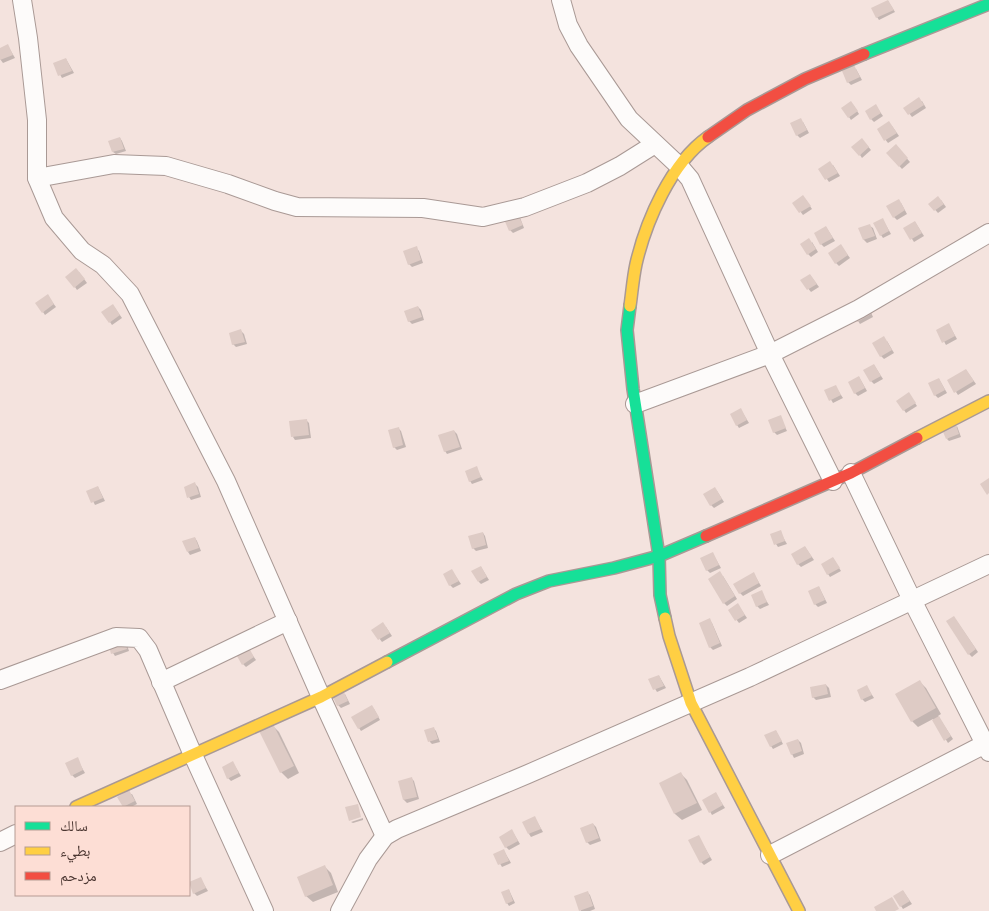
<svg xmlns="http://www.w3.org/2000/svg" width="989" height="911" font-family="Commissioner,'Noto Naskh Arabic',sans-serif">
  <rect width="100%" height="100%" fill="#f4e3de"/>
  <g fill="#0003">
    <polygon points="888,1 895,12 879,20 877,17"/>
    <polygon points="8,46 15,58 3,63 0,59 0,49"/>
    <polygon points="66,59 74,73 62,78 54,64"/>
    <polygon points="856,69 862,80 851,85 848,82"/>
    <polygon points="922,101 926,108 912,117 905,108"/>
    <polygon points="854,106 859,114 851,120 849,117"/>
    <polygon points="878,109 883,116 874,122 871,119"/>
    <polygon points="803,122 809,133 800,138 797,135"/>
    <polygon points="892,126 899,136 888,143 878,130"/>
    <polygon points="120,138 122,141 126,151 116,154 113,152"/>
    <polygon points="865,143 871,150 862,158 860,155"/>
    <polygon points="896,146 910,162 902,169 888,153"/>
    <polygon points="833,165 840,176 829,182 820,169"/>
    <polygon points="806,200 812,209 803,215 794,203"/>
    <polygon points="941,200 946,207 938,213 930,204"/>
    <polygon points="901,203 907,214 897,220 894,217"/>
    <polygon points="519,215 524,228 513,233 510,230"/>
    <polygon points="883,220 891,234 883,238 881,235"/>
    <polygon points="915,222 924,236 914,242 905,228"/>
    <polygon points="870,226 873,228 877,239 867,243 864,240 860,229"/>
    <polygon points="826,227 835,241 824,247 821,244"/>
    <polygon points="812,242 818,252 811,257 808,254"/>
    <polygon points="841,246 850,258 839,266 836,263"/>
    <polygon points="416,248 419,251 423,263 412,267 409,264"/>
    <polygon points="79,272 87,283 77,290 75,287"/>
    <polygon points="810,275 819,287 811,292 802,281"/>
    <polygon points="50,299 56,307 45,315 43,312"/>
    <polygon points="418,307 421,310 424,320 412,324 409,321"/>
    <polygon points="115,308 122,318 112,325 110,322"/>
    <polygon points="870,310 873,317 860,324 858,321"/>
    <polygon points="949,325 957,339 946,345 938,330"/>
    <polygon points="241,331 244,334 247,344 236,347 233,344"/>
    <polygon points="887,341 894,353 884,359 881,356"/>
    <polygon points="874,365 883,379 874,384 871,381"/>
    <polygon points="966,370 976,384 958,395 956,392"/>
    <polygon points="859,377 867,391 858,396 855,393"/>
    <polygon points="939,379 947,393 938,398 935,395"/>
    <polygon points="835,386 843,398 833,403 826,391"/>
    <polygon points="911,397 917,406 906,413 904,410"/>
    <polygon points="741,410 749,423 739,428 737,425"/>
    <polygon points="780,417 787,431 777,435 774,432"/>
    <polygon points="306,420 309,423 311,438 295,440 293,437"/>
    <polygon points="957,426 961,437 949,441 947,439"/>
    <polygon points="398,428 401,431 406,447 397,450 394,447"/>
    <polygon points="454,431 457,434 462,449 447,454 445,451"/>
    <polygon points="476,468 483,480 472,484 470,481"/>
    <polygon points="195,484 198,487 201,497 191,500 189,497"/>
    <polygon points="98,487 105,501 95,505 88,491"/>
    <polygon points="717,491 724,502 714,508 711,505"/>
    <polygon points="780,532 787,544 778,547 776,544"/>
    <polygon points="483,533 485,536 488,548 476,551 473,548"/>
    <polygon points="195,538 197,541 201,551 190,555 188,552"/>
    <polygon points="805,547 814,560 801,567 798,564"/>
    <polygon points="713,554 721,568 710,573 707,570"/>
    <polygon points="833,558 841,571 830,577 828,574"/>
    <polygon points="481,567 489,580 481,584 479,582"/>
    <polygon points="452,571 461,584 453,588 450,585"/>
    <polygon points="754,574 761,586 743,596 740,593"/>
    <polygon points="723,576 737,599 727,606 724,603"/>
    <polygon points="819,587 827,603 818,607 815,604"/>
    <polygon points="761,592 769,605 760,609 757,606"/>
    <polygon points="740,608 747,618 739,623 729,610"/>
    <polygon points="709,620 712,623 722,646 713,650 710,647"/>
    <polygon points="956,620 978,652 972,657 969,654"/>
    <polygon points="386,627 392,636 382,642 373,630"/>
    <polygon points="126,642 129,651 115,656 113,653"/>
    <polygon points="251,653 256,660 246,667 243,664"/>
    <polygon points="659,676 666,688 657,692 650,680"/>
    <polygon points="919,681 926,688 941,714 938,716 953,739 948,743 933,719 918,727 912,721"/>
    <polygon points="826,685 829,688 831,697 816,700 813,697"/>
    <polygon points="867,687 874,698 865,702 862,699"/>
    <polygon points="345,694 350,704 341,708 338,705"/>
    <polygon points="374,709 380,720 361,731 359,728"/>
    <polygon points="273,726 279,732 299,773 288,779 281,772 261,732"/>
    <polygon points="433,728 436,731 440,742 432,744 430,742 426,731"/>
    <polygon points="776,731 783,744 773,749 771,746"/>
    <polygon points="798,740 801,743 804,754 794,758 787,744"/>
    <polygon points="77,759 85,773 75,778 72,775"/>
    <polygon points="233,763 241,776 231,781 228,778"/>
    <polygon points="681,774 687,780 702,810 682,820 675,814 661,784"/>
    <polygon points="411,778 414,781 419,799 407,803 404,800 399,782"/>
    <polygon points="132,794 137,804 131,807 125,807 119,797"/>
    <polygon points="716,794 725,808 712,815 704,801"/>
    <polygon points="363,818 363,820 353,823 351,822"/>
    <polygon points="535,818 543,832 531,837 529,834"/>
    <polygon points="593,824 596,827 601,841 590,845 587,842"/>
    <polygon points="514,834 520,844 509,850 506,847"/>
    <polygon points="698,836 712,860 704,865 701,862"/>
    <polygon points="504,851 511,863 502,867 495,855"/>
    <polygon points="325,867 331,873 338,892 313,902 306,896"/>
    <polygon points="200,878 208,891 197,896 194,893"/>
    <polygon points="509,890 515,903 509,906 507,903"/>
    <polygon points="903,891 912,904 903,909 901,906"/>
    <polygon points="588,893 590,895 595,909 590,911 581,911 575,897"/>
  </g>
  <g fill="#decbc5">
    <polygon points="888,0 894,10 876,18 871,8"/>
    <polygon points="8,44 13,55 0,60 0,48"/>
    <polygon points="66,58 72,71 58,76 53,63"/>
    <polygon points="854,65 860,77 847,83 842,71"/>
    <polygon points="919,97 924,105 908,115 903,108"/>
    <polygon points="851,101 858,111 848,118 841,108"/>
    <polygon points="876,104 881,113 870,120 865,111"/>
    <polygon points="801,118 807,130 796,136 790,123"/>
    <polygon points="889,121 897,133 884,141 877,129"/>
    <polygon points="120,137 124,149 112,152 108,141"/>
    <polygon points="862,138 869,147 859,156 851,147"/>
    <polygon points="896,144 908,158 899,167 886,153"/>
    <polygon points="830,161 838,173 825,180 818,169"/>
    <polygon points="803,195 811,206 799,213 792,203"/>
    <polygon points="938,196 944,204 934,211 928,204"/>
    <polygon points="899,199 905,210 893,218 886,206"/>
    <polygon points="516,211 523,225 509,231 503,217"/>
    <polygon points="883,218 889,231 880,236 873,223"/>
    <polygon points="915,221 922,233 910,240 903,228"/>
    <polygon points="870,224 875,236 863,240 858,228"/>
    <polygon points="826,226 833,238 820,245 814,233"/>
    <polygon points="809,238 816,249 807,255 800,244"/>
    <polygon points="841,244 848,255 835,264 828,253"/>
    <polygon points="417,246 421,260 408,265 403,251"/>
    <polygon points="76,268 85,279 74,288 65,277"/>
    <polygon points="810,274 817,284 807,290 800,280"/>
    <polygon points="48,294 54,304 42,313 35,303"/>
    <polygon points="113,304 120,315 109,323 101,312"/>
    <polygon points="867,305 871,314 857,322 852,313"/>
    <polygon points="418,306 422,317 408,322 404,311"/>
    <polygon points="949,323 955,336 942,343 936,330"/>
    <polygon points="241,329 245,342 232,345 229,333"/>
    <polygon points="884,336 892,350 880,357 872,343"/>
    <polygon points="874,364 881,376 870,382 863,370"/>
    <polygon points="966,369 974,381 954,393 947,380"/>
    <polygon points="859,376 865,388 854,394 848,382"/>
    <polygon points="939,378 945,390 934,396 928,383"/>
    <polygon points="836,385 841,395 829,401 824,390"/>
    <polygon points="909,392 916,403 903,411 896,401"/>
    <polygon points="741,408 747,420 736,426 730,414"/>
    <polygon points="781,415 786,428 773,433 768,420"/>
    <polygon points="307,419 309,435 291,437 289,421"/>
    <polygon points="955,422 959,434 946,439 941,427"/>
    <polygon points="399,427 403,445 393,448 388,430"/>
    <polygon points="454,430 460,447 444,452 438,435"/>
    <polygon points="477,466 481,477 469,482 465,471"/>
    <polygon points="989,478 989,493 987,495 980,484"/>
    <polygon points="195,482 199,494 187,498 184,487"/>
    <polygon points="98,486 103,498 91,503 86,491"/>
    <polygon points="715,487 722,499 710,506 703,494"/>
    <polygon points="781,530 785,541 774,545 770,534"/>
    <polygon points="483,532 486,545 472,549 468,536"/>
    <polygon points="195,537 199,548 187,552 182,541"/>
    <polygon points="805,546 812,557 797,565 791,554"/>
    <polygon points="713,552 719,565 706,571 700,558"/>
    <polygon points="833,557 840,568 827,575 821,564"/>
    <polygon points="481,566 487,577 478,582 471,571"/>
    <polygon points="452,569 459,581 449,586 443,574"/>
    <polygon points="720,571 735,596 723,604 708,579"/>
    <polygon points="754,572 759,583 739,594 733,584"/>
    <polygon points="819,586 825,600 814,605 808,591"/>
    <polygon points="762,590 767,602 756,607 751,595"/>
    <polygon points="738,603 745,615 735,621 728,610"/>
    <polygon points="954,616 976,649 968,655 946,621"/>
    <polygon points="710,618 720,643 709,648 699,623"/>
    <polygon points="383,622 390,633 378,640 371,630"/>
    <polygon points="124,638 127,649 111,654 108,642"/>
    <polygon points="249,648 254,657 242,665 237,656"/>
    <polygon points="659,675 664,686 653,690 648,679"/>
    <polygon points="920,680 936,708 911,722 895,694"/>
    <polygon points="826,684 828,694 812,698 810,687"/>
    <polygon points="867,685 872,695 861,700 857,690"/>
    <polygon points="343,690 348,701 337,706 332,695"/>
    <polygon points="372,705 379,717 358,729 351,717"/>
    <polygon points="939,716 951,736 944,741 932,720"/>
    <polygon points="273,724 294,766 280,773 259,731"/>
    <polygon points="434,727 438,739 428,742 424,730"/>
    <polygon points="776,730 782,741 770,747 764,735"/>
    <polygon points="798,739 802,751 791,755 786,743"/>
    <polygon points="78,757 83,770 71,776 65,763"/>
    <polygon points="233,761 239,773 227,779 222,767"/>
    <polygon points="681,772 697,803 674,814 659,783"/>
    <polygon points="412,777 417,797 403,800 398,781"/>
    <polygon points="129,790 135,801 123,807 117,797"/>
    <polygon points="716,792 723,805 709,813 702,800"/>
    <polygon points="358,804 361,817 349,821 345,807"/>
    <polygon points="535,816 541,829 528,834 522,822"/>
    <polygon points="593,823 599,838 586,843 580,828"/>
    <polygon points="512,829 518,841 505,848 499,837"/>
    <polygon points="699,835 710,857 700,863 688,840"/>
    <polygon points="504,849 509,861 498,865 493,854"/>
    <polygon points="325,865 333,885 305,897 297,877"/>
    <polygon points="201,877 206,888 193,894 189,882"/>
    <polygon points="509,889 513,901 506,904 501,892"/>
    <polygon points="903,890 910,901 900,907 893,896"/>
    <polygon points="588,891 593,906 579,911 574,896"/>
    <polygon points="892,897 899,909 895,911 876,911 874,907"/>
  </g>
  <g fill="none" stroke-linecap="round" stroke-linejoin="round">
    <defs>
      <g id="street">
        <polyline points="22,0 28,38 37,120 37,178 54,218 82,251 103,265 130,294 226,481 321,697 385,836"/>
        <polyline points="561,0 568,25 579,46 629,119 679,166 690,179 770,354 833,481"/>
        <polyline points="37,178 114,164 166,166 228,184 275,201 297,207 423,208 483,217 525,207 587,183 620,166 655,144"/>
        <polyline points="635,404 770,354 859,309 989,233"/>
        <polyline points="851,473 912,600 989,752"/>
        <polyline points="0,680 116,637 139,638 148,650 193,755 264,911"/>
        <polyline points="161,682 288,621"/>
        <polyline points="0,842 16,834"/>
        <polyline points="770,855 989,742"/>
        <polyline points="340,911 368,859 385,836 397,829 528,774 750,677 989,564"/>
      </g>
      <g id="fast">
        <polyline points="864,54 989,4"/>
        <polyline points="630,306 627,330 633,389 659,556 660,595 665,618"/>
        <polyline points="387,662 516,594 549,581 614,568 659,556 706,536"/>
      </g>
      <g id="slow">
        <path d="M630 306C632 292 633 278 636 264 646 221 671 163 708 137"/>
        <polyline points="917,438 989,401"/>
        <polyline points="665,618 669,636 691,703 799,911"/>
        <polyline points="76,807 321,697 387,662"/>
      </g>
      <g id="jam">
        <polyline points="708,137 747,110 805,79 864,54"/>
        <polyline points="706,536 851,473 917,438"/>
      </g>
    </defs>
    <use href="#street" stroke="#a99995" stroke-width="20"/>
    <use href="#fast" stroke="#a99995" stroke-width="14"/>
    <use href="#slow" stroke="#a99995" stroke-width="14"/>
    <use href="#jam" stroke="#a99995" stroke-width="14"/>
    <use href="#street" stroke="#fdfbfa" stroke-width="18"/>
    <use href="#fast" stroke="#16e098" stroke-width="11"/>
    <use href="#slow" stroke="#ffcf43" stroke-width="11"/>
    <use href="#jam" stroke="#f24e42" stroke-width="11"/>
  </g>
  <rect x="15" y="806" width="175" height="90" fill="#fdded5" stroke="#b69b93"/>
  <rect x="25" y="822" width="25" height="8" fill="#16e098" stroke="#b69b93"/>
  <text x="60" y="831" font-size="15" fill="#4b3631">سالك</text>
  <rect x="25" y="847" width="25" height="8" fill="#ffcf43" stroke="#b69b93"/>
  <text x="60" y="856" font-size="15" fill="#4b3631">بطيء</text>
  <rect x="25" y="872" width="25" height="8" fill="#f24e42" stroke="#b69b93"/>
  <text x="60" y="881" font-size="15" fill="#4b3631">مزدحم</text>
</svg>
